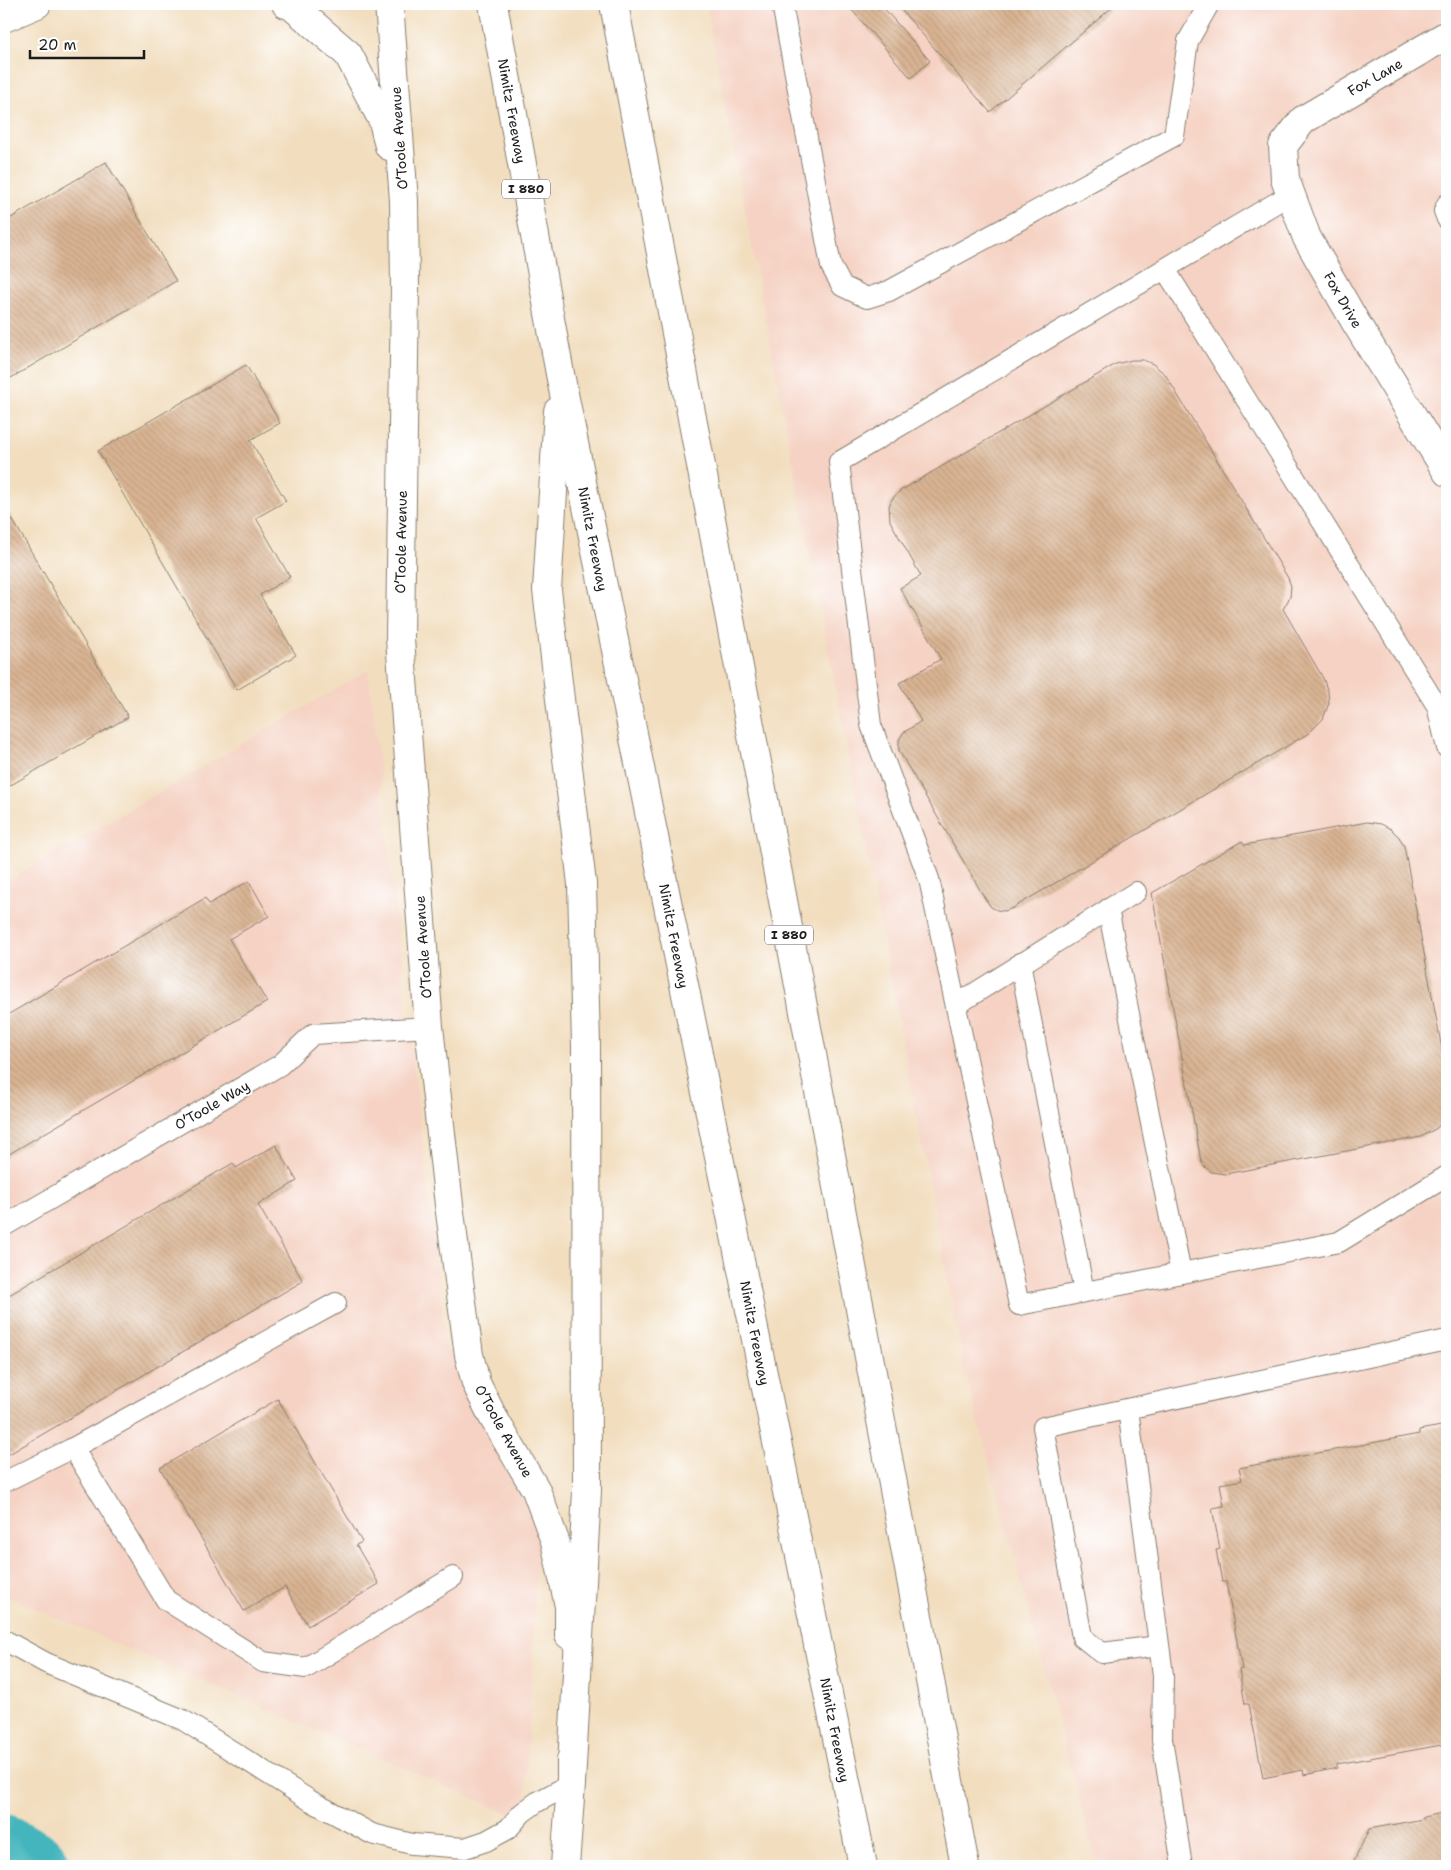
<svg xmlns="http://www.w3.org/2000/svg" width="1451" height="1870" font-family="'Shantell Sans',sans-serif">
  <defs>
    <pattern id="building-back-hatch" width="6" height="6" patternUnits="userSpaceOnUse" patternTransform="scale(1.25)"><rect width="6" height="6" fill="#d9b493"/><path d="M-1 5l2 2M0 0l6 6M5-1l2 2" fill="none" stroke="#ba9a7e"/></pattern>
  </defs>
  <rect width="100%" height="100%" fill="#fff"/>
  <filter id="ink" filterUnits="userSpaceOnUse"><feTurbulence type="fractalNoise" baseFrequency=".02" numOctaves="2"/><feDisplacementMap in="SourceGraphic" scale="10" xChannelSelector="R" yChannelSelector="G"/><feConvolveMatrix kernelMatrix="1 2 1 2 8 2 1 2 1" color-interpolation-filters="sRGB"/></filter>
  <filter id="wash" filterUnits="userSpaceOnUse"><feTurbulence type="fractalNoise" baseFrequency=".0096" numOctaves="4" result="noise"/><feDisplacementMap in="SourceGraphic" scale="20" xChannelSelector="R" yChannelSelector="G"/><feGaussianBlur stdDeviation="1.12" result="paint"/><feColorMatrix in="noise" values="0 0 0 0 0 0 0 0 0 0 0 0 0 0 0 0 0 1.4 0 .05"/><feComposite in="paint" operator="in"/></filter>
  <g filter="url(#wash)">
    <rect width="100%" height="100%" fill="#f2debf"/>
    <g fill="#f5d2c3">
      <polygon points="706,4 1447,4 1447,1866 1097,1866 965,1372"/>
      <polygon points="368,670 446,1347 539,1517 524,1820 4,1595 4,883"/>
    </g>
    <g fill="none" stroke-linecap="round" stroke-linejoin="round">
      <polyline stroke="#45b5bd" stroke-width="68" points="4,1848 36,1866"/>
    </g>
    <g id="blocks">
      <g fill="url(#building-back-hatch)">
        <polygon points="855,4 880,4 930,61 911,78 850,8"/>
        <polygon points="896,4 1116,4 990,112"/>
        <polygon points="106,162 176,281 4,382 4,222"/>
        <polygon points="1132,360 1143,360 1153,364 1165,374 1288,578 1291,586 1290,597 1283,609 1323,678 1328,692 1329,703 1323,719 1309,733 1013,908 1005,911 997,910 991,907 986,900 899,751 899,740 903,733 921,721 899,683 941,659 900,588 921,576 890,521 889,506 892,499 900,491 1116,364"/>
        <polygon points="246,365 280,423 250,440 286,501 256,518 290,577 260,595 296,655 237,690 98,451"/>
        <polygon points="4,505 128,717 4,789"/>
        <polygon points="1367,822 1381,824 1391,829 1399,837 1404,846 1447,1076 1447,1114 1437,1128 1421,1137 1225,1174 1211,1172 1205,1167 1201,1161 1152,893 1242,841 1245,845"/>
        <polygon points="249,881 269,916 229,939 267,1002 4,1157 4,1017 205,898 209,904"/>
        <polygon points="276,1145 297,1181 258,1205 303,1281 4,1457 4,1298 233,1163 236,1168"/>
        <polygon points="278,1399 362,1542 356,1545 379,1584 308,1626 285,1587 244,1611 160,1468"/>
        <polygon points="1447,1425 1447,1744 1337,1764 1337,1768 1304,1775 1303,1770 1263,1778 1249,1704 1245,1704 1239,1670 1242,1669 1226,1582 1222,1582 1216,1550 1220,1549 1212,1508 1224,1506 1220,1484 1242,1480 1239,1468 1419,1434 1419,1430"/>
        <polygon points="1447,1812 1447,1866 1352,1866 1369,1829 1423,1819 1423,1817"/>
      </g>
    </g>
  </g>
  <g filter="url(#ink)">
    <use href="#blocks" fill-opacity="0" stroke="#877d6e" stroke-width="1"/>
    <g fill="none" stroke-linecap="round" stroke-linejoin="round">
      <defs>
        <g id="service">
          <polyline points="782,4 831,266 842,286 867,298 889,291 1174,136 1188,41 1209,4"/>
          <polyline points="1291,194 839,462 871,725 929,879 1019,1305 1339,1242 1447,1176"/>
          <polyline points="1447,204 1444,211 1447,219"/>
          <polyline points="1165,269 1437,706 1447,748"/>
          <polyline points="1108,909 1181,1273"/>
          <polyline points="1020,963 1084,1292"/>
          <polyline points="956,1005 1136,892"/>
          <polyline points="4,1226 280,1065 313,1034 429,1027"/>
          <polyline points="1128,1409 1163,1675 1162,1739 1182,1866"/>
          <polyline points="73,1448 166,1600 263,1662 306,1668 453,1577"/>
          <polyline points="4,1482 73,1448 336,1303"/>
          <polyline points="4,1640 46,1663 183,1720 311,1801 372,1834 412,1844 465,1848 486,1841 508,1829 522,1813 537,1802 571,1784"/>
          <polyline points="1159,1646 1102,1653 1082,1637 1043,1427 1447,1340"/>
        </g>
        <polyline id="minor" points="1447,35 1303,120 1283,146 1285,179 1307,238 1356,323 1447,472"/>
        <g id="tertiary">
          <polyline points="286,4 292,6 348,54 383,121 389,146"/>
          <polyline points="389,4 404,201 405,287 400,639 429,1027 449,1205 469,1355 476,1383 493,1417 536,1490 555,1541 569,1606 569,1635"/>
          <polyline points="4,18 37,4"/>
          <polyline points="565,1866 571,1784 571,1760"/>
        </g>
        <g id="motorway">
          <polyline points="493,4 560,374 863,1866"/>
          <polyline points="614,4 965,1866"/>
          <polyline points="558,411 547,590 582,884 586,1046 587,1491 571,1784"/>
        </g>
      </defs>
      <use href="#service" stroke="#877d6e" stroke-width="22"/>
      <use href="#minor" stroke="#877d6e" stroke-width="30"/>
      <use href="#tertiary" stroke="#877d6e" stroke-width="30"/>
      <use href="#motorway" stroke="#877d6e" stroke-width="30"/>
      <use href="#service" stroke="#fff" stroke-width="20"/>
      <use href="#minor" stroke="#fff" stroke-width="28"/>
      <use href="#tertiary" stroke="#fff" stroke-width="28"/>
      <use href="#motorway" stroke="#fff" stroke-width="28"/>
    </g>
  </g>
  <g text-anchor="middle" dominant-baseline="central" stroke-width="4" stroke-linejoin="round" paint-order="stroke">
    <g fill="#fff" stroke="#606060" stroke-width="1">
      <rect x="502" y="179.5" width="48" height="19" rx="4"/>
      <rect x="765" y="925.5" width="48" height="19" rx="4"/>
    </g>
    <g font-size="12" font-weight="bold" fill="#1c1c1c">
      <text x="526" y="189">I 880</text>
      <text x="789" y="935">I 880</text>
    </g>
    <g font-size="14" fill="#1c1c1c" stroke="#fff">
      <text transform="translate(1375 77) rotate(-30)">Fox Lane</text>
      <text transform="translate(512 111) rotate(80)">Nimitz Freeway</text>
      <text transform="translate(399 138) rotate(-94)">O’Toole Avenue</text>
      <text transform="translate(1343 300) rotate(60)">Fox Drive</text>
      <text transform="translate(593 539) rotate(79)">Nimitz Freeway</text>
      <text transform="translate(401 542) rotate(-89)">O’Toole Avenue</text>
      <text transform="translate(674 936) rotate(79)">Nimitz Freeway</text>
      <text transform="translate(423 947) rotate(-94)">O’Toole Avenue</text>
      <text transform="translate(212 1105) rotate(-30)">O’Toole Way</text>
      <text transform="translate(755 1333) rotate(79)">Nimitz Freeway</text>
      <text transform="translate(504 1431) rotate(61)">O’Toole Avenue</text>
      <text transform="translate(835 1730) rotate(79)">Nimitz Freeway</text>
    </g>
  </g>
  <rect width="1451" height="1870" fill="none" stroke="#fff" stroke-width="20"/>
  <path d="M30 50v8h114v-8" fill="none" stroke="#1c1c1c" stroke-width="2.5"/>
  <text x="38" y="50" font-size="15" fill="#1c1c1c" stroke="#ffffff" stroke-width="4" paint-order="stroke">20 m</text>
</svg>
